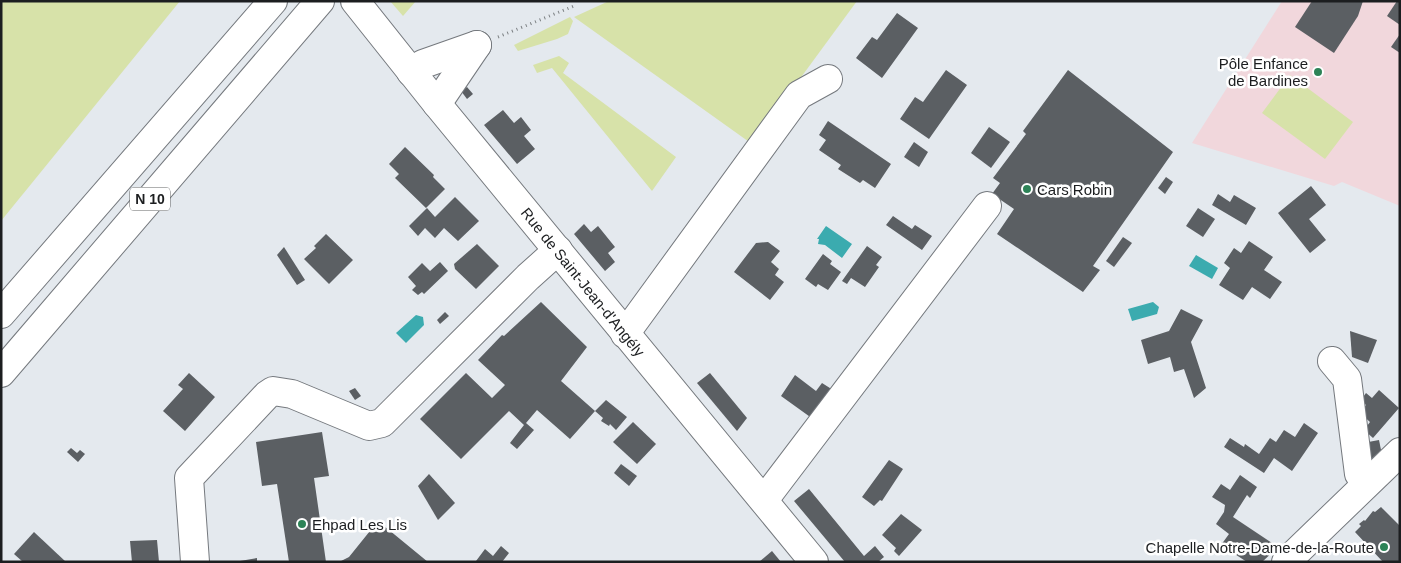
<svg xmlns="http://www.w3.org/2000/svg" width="1401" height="563" font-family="Arial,sans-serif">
  <rect width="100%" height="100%" fill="#e4e9ee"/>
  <polygon fill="#f1d7dc" points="1282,1 1400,1 1400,206 1342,182 1334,186 1192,143"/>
  <g fill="#d7e2a9">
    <polygon points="1,1 180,1 1,221"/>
    <polygon points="390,1 416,1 403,16"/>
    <polygon points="609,1 857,1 752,144 574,17"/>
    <polygon points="570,17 573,21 568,34 557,39 518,51 514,45"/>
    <polygon points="559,56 569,63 563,73 676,157 652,191 552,68 537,73 533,65"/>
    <polygon points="1290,75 1353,122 1325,159 1262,113"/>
  </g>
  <g fill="#3babaf">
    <polygon points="826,226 852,244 842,258 825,245 818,244 819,239 817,239"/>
    <polygon points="1196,255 1218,268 1212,279 1189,266"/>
    <polygon points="1153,302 1159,307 1157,314 1132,321 1128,309"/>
    <polygon points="416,315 423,317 424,325 406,343 396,333"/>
  </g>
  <g fill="#5b5f63">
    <polygon points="1312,1 1363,1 1358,16 1334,53 1295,27"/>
    <polygon points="1397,1 1400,1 1400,25 1387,16"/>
    <polygon points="897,13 918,28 882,78 856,58 872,37 877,40"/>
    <polygon points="1400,34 1400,53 1391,47"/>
    <polygon points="946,70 967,85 929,139 900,119 915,97 923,102"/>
    <polygon points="1068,70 1173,152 1093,266 1100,270 1083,292 997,234 1014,209 992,194 1000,183 993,178 1026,134 1023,131"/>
    <polygon points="467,87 473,94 467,99 461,91"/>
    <polygon points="503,110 514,123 521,117 531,130 524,136 535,149 517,164 484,125"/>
    <polygon points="828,121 891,164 875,188 863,180 860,183 838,169 841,165 819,150 826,140 819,135"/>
    <polygon points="989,127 1010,142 991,168 971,153"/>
    <polygon points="914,142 928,152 919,167 904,157"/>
    <polygon points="405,147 434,175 433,177 445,189 426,208 395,178 399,174 389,164"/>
    <polygon points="1166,177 1173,182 1165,194 1158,188"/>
    <polygon points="1311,186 1326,205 1309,219 1326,240 1310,253 1278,213"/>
    <polygon points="1218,194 1230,202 1234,195 1256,208 1246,225 1212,205"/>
    <polygon points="455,197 479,221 458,241 444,228 435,238 425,228 418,236 409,226 427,208 435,217"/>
    <polygon points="1198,208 1215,219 1203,237 1186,226"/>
    <polygon points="893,216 912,229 915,225 932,236 922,250 886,225"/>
    <polygon points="584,224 591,232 598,226 615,247 608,253 615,262 605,271 574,234"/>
    <polygon points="326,234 353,260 329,284 304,259 316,248 314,246"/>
    <polygon points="1123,237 1132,243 1114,267 1106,261"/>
    <polygon points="1249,241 1273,257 1264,270 1282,282 1270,299 1252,287 1243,300 1219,285 1230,268 1224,263 1234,248 1241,253"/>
    <polygon points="768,242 780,251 771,262 779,269 775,275 784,282 770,300 734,272 756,243"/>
    <polygon points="477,244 499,266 476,289 455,269 454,264"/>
    <polygon points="867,246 882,257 876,265 879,267 865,287 851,278 847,284 842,281"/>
    <polygon points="284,247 305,280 297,285 277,255"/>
    <polygon points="823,254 832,261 830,264 841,272 828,290 818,284 816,287 805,279"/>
    <polygon points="440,262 448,271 424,294 422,292 418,295 412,290 416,286 408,277 422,263 430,271"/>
    <polygon points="541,302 587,347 561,381 595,411 570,439 537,410 526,423 534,430 517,449 510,443 524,425 509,411 461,459 420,419 466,373 492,398 505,385 478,360 502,335 504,336"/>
    <polygon points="1181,309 1203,320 1191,342 1206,388 1194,398 1184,369 1174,372 1170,357 1148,364 1141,340 1169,331"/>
    <polygon points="445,312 449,316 440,324 437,320"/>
    <polygon points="1350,331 1377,340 1368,363 1352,357"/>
    <polygon points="189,373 215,397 185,431 163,411 183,389 178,385"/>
    <polygon points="710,373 747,418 737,431 697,383"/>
    <polygon points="795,375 816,391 822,383 833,390 813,419 781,396"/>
    <polygon points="355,388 361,396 355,400 349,391"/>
    <polygon points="1379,390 1399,408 1373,438 1364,430 1370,422 1360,413 1366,405 1361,400 1366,393 1372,398"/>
    <polygon points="606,400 627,417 616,430 610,424 609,426 601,421 603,418 595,411"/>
    <polygon points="633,422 656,444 637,464 613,442"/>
    <polygon points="1304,423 1318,433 1292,471 1274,458 1264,473 1224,447 1230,438 1244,447 1245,444 1259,454 1270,438 1276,442 1284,430 1295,437"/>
    <polygon points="322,432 329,476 314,478 326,562 289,562 277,484 262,486 256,442"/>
    <polygon points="1379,440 1381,450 1366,464 1363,443"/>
    <polygon points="71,448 77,453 80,450 85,454 78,462 67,452"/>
    <polygon points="889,460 903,469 882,501 880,500 874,506 862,497"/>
    <polygon points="621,464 637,476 629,486 614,473"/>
    <polygon points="429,474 455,503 438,520 418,486"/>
    <polygon points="1240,475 1257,487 1250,498 1247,495 1233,517 1278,547 1262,562 1247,562 1221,545 1229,534 1216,524 1224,512 1225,505 1212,497 1221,484 1230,490"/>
    <polygon points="809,489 864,556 875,546 884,557 878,562 845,562 794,501"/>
    <polygon points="1381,507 1400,526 1400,562 1383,562 1355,532 1361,526 1359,524 1364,520 1365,521 1373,511 1375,512"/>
    <polygon points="901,514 922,530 899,556 894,551 896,548 882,535"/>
    <polygon points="378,521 428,562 339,562 349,557"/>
    <polygon points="34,532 66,562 23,562 14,554"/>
    <polygon points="157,540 159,562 132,562 130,541"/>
    <polygon points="501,546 509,553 502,562 476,561 485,549 493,556"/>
    <polygon points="772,551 781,562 759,562"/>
    <polygon points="257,558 257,562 240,562 240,561"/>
  </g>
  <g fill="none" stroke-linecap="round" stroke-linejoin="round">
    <defs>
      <g id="minor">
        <polyline points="411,72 423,64 477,45"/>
        <polyline points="437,104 477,45"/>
        <polyline points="625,334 799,95 828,79"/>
        <polyline points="1332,361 1347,379 1359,474 1366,483"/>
        <polyline points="764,500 987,206"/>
        <polyline points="195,562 189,478 267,395 273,391 292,394 369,426 382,423 528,277 558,250"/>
        <polyline points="1286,562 1400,452"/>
      </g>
      <polyline id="major" points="355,1 437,104 814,562"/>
      <g id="highway">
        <polyline points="1,314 273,1"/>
        <polyline points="1,373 320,1"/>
      </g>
    </defs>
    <use href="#minor" stroke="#75797e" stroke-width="30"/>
    <use href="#major" stroke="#75797e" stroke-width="30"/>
    <use href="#highway" stroke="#75797e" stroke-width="30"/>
    <polyline stroke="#7c8083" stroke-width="3" stroke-dasharray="1 4" stroke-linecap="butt" points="498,37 574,6"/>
    <use href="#minor" stroke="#fff" stroke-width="28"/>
    <use href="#major" stroke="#fff" stroke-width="28"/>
    <use href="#highway" stroke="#fff" stroke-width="28"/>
  </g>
  <g fill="#2d8357" stroke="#fff" stroke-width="2">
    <circle cx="1318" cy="72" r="5"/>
    <circle cx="1027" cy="189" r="5"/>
    <circle cx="302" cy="524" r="5"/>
    <circle cx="1384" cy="547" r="5"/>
  </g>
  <g text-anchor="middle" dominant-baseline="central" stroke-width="5" stroke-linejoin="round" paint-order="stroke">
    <rect fill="#fff" stroke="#606263" stroke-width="1" x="130" y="187.5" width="40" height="23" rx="4"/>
    <g font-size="14" font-weight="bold" fill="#1c1e20">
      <text x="150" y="199">N 10</text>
    </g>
    <g font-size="15" fill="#1c1e20" stroke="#fff" text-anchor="end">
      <text x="1308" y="63">Pôle Enfance<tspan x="1308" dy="17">de Bardines</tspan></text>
      <text x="1037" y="189" text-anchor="start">Cars Robin</text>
      <text x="312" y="524" text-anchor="start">Ehpad Les Lis</text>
      <text x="1374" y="547">Chapelle Notre-Dame-de-la-Route</text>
    </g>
    <g font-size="15" fill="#1c1e20" stroke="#fff">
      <text transform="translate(583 282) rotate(51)">Rue de Saint-Jean-d'Angély</text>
    </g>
  </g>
  <rect width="1401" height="563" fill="none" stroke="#1c1e20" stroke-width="5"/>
</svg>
